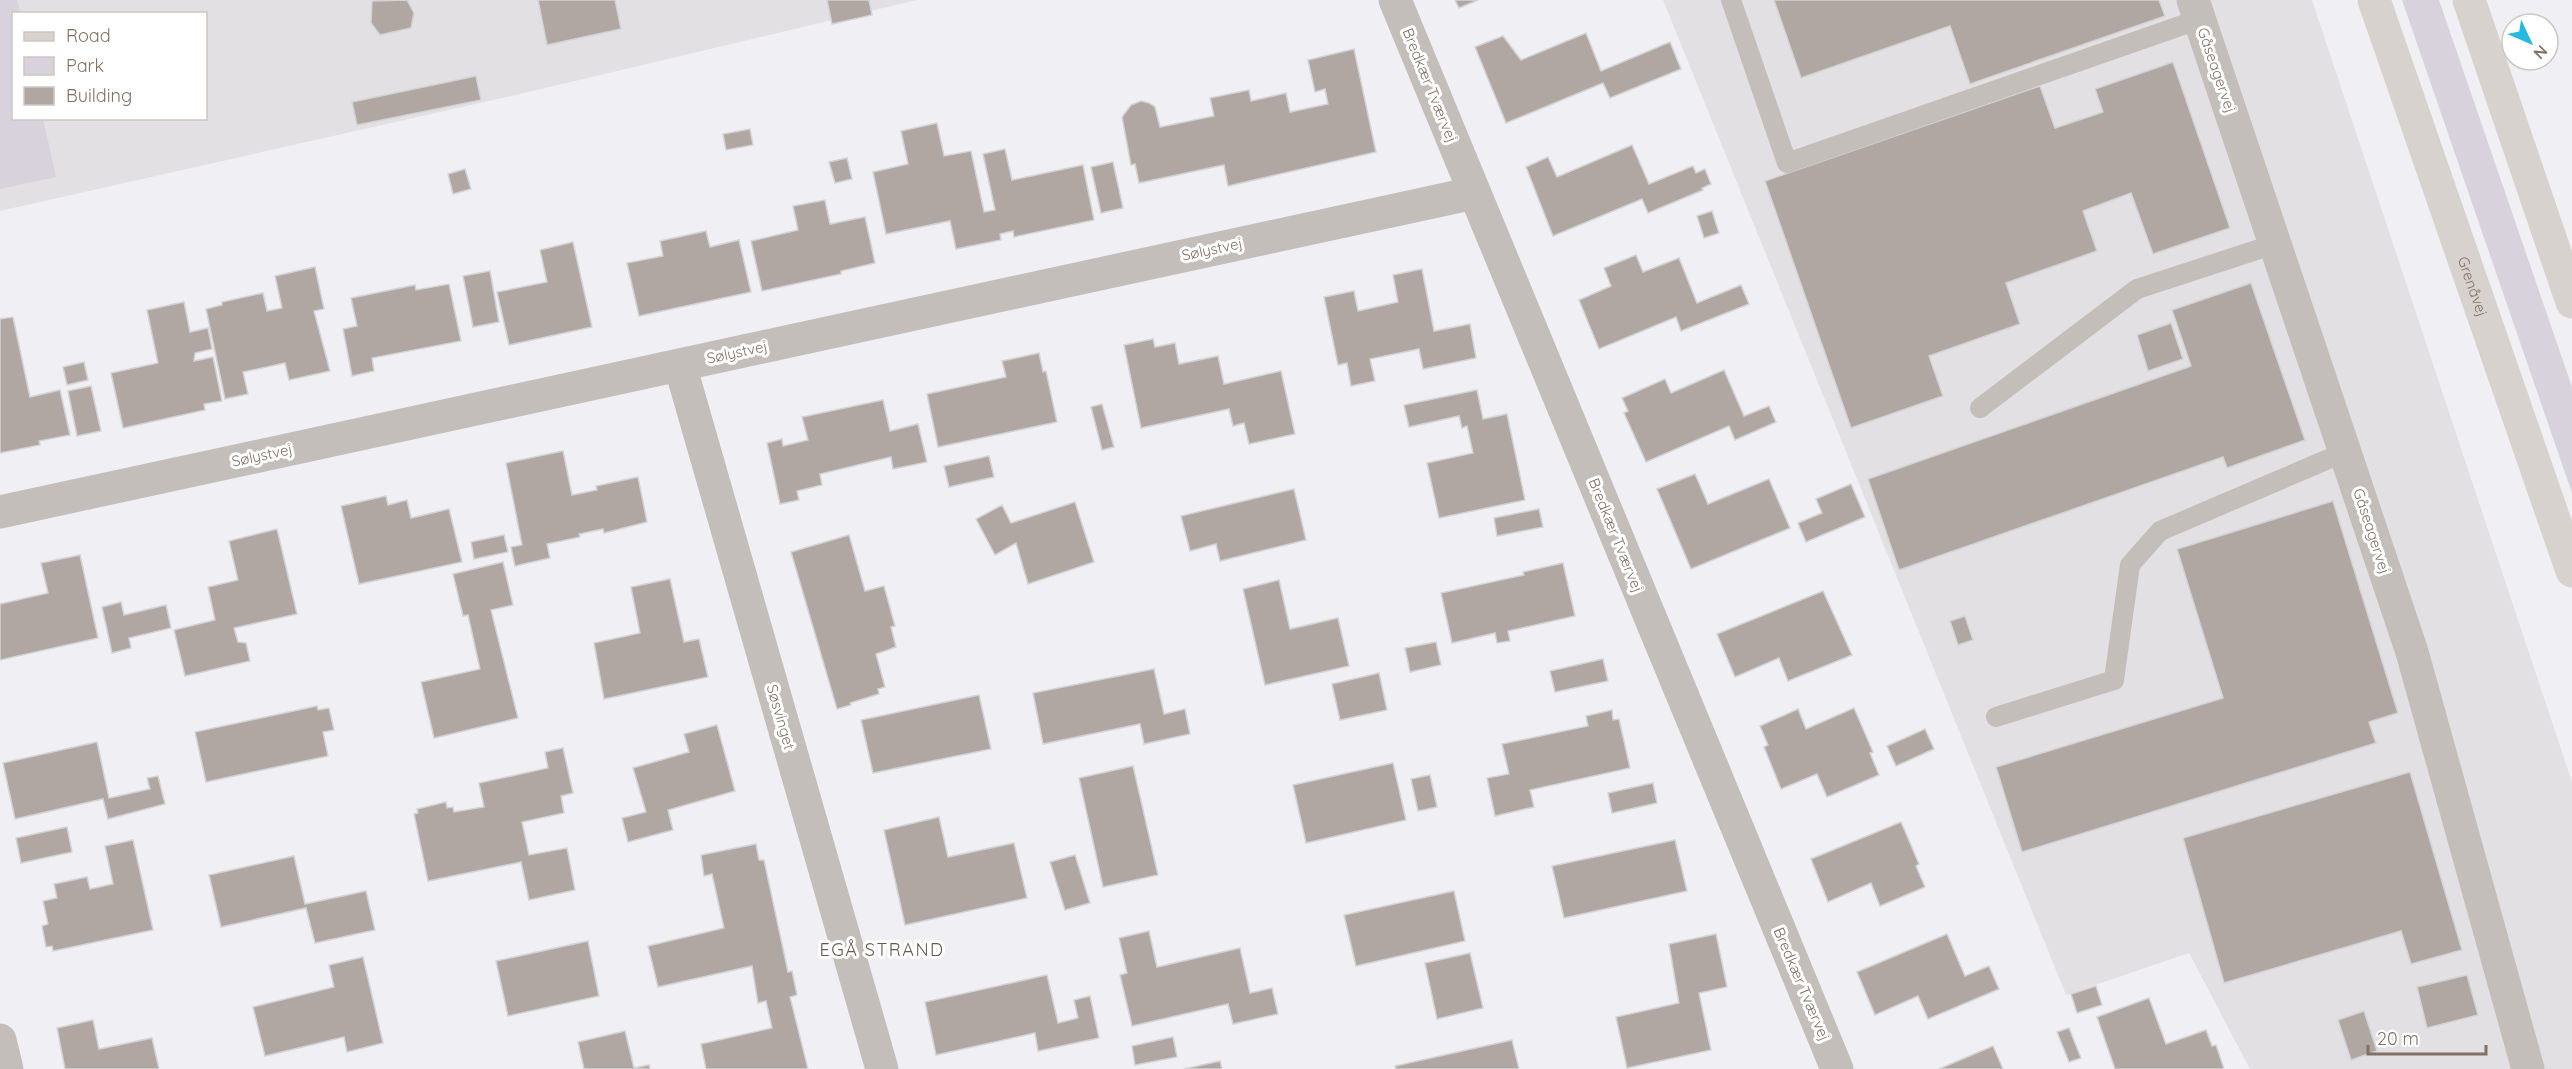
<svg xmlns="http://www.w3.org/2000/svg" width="2572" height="1069" font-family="Quicksand,sans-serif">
  <rect width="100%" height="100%" fill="#f0f0f4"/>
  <g fill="#e2e0e2" fill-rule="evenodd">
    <path d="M0 0H917L520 94 0 211ZM14 14H206V118H14Z"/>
    <polygon points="1663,0 2312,0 2572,782 2572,1069 2250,1069 2189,953 2066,995"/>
  </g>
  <g fill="#d7d2db">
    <polygon points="0,0 17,0 20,13 14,14 14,118 43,119 56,177 0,189"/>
    <polygon points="2402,0 2439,0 2572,387 2572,493"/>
  </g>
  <g fill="#b0a7a2" stroke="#d3d3d5" stroke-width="1.5">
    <polygon points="407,0 414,13 411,28 380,35 371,23 372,1"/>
    <polygon points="538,0 615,0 621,29 547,45"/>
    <polygon points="827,0 869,0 872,15 832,24"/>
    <polygon points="1455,0 1478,0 1459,8"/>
    <polygon points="1774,0 2159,0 2165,16 1970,84 1950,26 1801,78"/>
    <polygon points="1586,33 1601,71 1670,42 1681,69 1610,98 1603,83 1506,123 1475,47 1503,36 1521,60"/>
    <polygon points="1354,49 1376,152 1228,186 1224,165 1139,183 1135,164 1131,165 1122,117 1131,105 1141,101 1149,103 1155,107 1160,127 1214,116 1210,98 1249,90 1251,101 1286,93 1290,112 1328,104 1325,89 1315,92 1308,60"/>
    <polygon points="2173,62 2230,228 2153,254 2131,193 2083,211 2097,251 2006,283 2020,324 1929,356 1943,396 1851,428 1765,181 2040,86 2055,128 2103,112 2095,89"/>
    <polygon points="476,76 481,100 357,125 352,102"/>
    <polygon points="937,123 944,156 971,151 984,212 995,210 983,154 1005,149 1012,180 1083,165 1094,220 1014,237 1013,231 1000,234 1001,240 956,249 950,221 886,234 873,172 908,164 901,131"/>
    <polygon points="750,129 753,145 726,150 723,134"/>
    <polygon points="1632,145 1649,184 1693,166 1696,173 1705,169 1711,184 1702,188 1703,190 1648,213 1642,199 1553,236 1526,167 1548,157 1557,177"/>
    <polygon points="847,158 852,179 835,183 829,162"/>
    <polygon points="1113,162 1123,208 1101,213 1091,167"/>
    <polygon points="465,169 471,189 453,194 448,174"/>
    <polygon points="825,200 830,224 865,217 875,263 841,271 841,274 762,291 751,241 798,230 793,206"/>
    <polygon points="1712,211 1719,233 1704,238 1697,216"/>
    <polygon points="706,231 710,247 739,240 751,292 639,316 627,263 663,256 660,241"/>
    <polygon points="573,242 592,327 509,345 497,292 547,282 540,250"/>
    <polygon points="1636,255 1643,272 1679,258 1697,303 1741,285 1749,304 1681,331 1676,317 1599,349 1579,300 1611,286 1604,268"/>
    <polygon points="315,267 324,309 314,311 330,371 289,380 285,363 243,372 248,394 225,399 206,309 222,305 222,302 263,293 267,311 282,308 275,276"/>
    <polygon points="1422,269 1434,331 1470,324 1476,358 1423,369 1419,349 1370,359 1375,381 1351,386 1347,363 1338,365 1324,297 1354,291 1358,311 1398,302 1393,275"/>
    <polygon points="490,271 499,322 473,327 463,276"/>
    <polygon points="2251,283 2305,440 2227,468 2223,457 1899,570 1868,479 2191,366 2172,310"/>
    <polygon points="449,284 461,341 372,358 374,371 352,376 343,329 357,326 351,298 415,285 416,290"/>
    <polygon points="184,302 190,332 208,328 212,349 195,353 194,361 213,357 222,401 204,404 205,410 123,428 111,373 158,363 147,310"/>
    <polygon points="13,317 30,397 60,390 70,435 39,441 40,445 0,453 0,319"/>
    <polygon points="2171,323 2183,359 2148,371 2137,335"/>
    <polygon points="1153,339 1155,347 1175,343 1179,364 1218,356 1224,384 1281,371 1295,434 1249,444 1244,423 1233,426 1229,409 1141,428 1124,345"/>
    <polygon points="1039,353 1043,372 1046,371 1057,422 938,447 927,394 1006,377 1002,361"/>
    <polygon points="84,362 88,380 67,385 63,367"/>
    <polygon points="1724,370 1744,416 1769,406 1776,422 1735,440 1729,426 1646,462 1624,413 1628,411 1622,398 1665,379 1671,393"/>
    <polygon points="91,386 101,431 77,436 68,391"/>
    <polygon points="1477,390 1483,419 1507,414 1525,500 1439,518 1427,463 1473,453 1467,426 1462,428 1459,416 1409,427 1404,405"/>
    <polygon points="883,400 890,431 918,424 927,462 893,469 891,457 820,474 822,485 797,491 799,500 780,504 767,443 782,439 783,446 808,440 802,417"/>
    <polygon points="1102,404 1114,447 1102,450 1091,407"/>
    <polygon points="563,451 572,495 597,490 596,486 638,477 647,522 604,533 603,529 579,534 580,537 547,544 550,558 515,566 511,547 522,545 506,463"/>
    <polygon points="989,456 994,477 949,487 944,466"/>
    <polygon points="1695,474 1708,504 1769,479 1790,528 1691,569 1657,489"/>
    <polygon points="1851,484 1865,517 1806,542 1798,523 1822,513 1816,499"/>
    <polygon points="1294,489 1306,540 1220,561 1216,544 1190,551 1181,516"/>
    <polygon points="386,496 388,505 407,500 411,518 449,509 462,562 359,584 341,506"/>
    <polygon points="2333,501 2398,713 2369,722 2376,743 2022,852 1996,767 2223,698 2177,549"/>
    <polygon points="1075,502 1094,562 1028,584 1016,543 995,555 976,519 1002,505 1011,523"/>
    <polygon points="1539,509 1543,527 1497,536 1494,518"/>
    <polygon points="277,529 297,614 234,628 238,642 246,643 250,661 185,676 174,630 215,620 208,587 238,580 229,541"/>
    <polygon points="504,535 508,552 474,559 471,542"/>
    <polygon points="849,535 865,591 884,586 895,626 891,627 896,647 876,654 885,687 878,689 879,694 850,703 851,705 837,709 791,552"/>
    <polygon points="80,555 98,638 0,660 0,604 48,593 41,563"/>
    <polygon points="503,562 513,605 491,610 518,718 434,738 421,682 480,669 468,615 463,616 453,574"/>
    <polygon points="1563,563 1575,616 1508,631 1510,641 1497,643 1495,633 1452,643 1441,593 1524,575 1523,572"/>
    <polygon points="670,579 684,642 699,639 708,677 604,699 594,643 640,633 631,587"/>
    <polygon points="1279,580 1290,629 1338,618 1349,666 1265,685 1243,589"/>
    <polygon points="1823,591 1852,655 1788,681 1779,658 1735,677 1717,634"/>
    <polygon points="121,602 124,615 166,605 171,628 129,638 131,648 112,653 102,607"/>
    <polygon points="1965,616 1973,640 1958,645 1950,621"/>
    <polygon points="1436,642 1441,665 1410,672 1405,648"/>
    <polygon points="1603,659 1608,681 1555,692 1550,671"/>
    <polygon points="1154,669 1164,714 1185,709 1190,734 1144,744 1140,724 1043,744 1033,693"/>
    <polygon points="1379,673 1387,710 1340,720 1332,684"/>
    <polygon points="979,695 991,749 873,773 861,720"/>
    <polygon points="317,706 318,710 329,708 334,730 323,732 328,756 206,782 195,732"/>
    <polygon points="1854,708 1873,752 1870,753 1879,775 1827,797 1817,774 1781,789 1764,747 1768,745 1760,726 1798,709 1806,729"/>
    <polygon points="1612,710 1613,720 1619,719 1630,768 1530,790 1534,807 1495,816 1487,778 1509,774 1502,744 1588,726 1586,716"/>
    <polygon points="717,725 735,791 668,810 673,830 628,842 622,818 646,812 633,768 689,752 684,734"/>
    <polygon points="1925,729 1934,749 1896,766 1887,746"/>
    <polygon points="97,742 109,798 150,789 147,778 158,776 165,804 108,819 103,799 15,819 3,763"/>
    <polygon points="563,748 573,793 561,796 564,813 522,822 529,855 567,848 575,890 529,900 521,862 428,881 414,814 418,813 417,809 446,802 447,808 453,807 454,812 484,807 479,783 548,768 545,752"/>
    <polygon points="1393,763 1406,820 1306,843 1293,785"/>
    <polygon points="1133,766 1158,875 1103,887 1079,778"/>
    <polygon points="2410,772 2462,950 2411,964 2401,931 2224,983 2183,838"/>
    <polygon points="1430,775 1437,807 1418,811 1411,779"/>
    <polygon points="1653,783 1657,803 1612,813 1608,793"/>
    <polygon points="939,817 948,857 1014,843 1027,898 905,925 884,830"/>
    <polygon points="1901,822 1919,864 1916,866 1925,887 1880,906 1871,883 1828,902 1811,859"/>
    <polygon points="67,827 72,852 21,863 16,838"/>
    <polygon points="133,840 153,930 53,951 52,946 46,947 42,926 48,924 43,901 57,898 54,884 87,877 90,889 113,884 105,846"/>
    <polygon points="1675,840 1687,891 1564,918 1552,866"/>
    <polygon points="756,844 759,860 764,860 788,972 792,971 797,995 790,997 808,1069 706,1069 701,1044 772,1028 766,1001 758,1003 752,966 658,987 648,946 724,928 712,874 704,876 701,855"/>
    <polygon points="1075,855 1090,903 1065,910 1050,862"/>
    <polygon points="294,856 305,904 366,891 375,930 315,943 306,908 221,927 209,875"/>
    <polygon points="1454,891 1465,941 1356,966 1344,915"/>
    <polygon points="1149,931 1157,967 1240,948 1250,993 1272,988 1278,1014 1233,1024 1228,1004 1132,1026 1120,975 1127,973 1119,938"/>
    <polygon points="1716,934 1727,987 1699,993 1711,1050 1627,1068 1616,1017 1679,1003 1669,944"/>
    <polygon points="1947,934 1965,976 1989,966 1999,989 1928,1019 1918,996 1875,1015 1857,972"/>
    <polygon points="588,941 599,996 508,1016 496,961"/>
    <polygon points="1470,953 1483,1008 1437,1019 1425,963"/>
    <polygon points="363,957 383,1043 347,1052 344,1037 265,1056 253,1007 334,987 329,965"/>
    <polygon points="1047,975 1058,1023 1078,1018 1074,1000 1090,996 1099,1038 1038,1051 1035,1033 936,1055 925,1002"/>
    <polygon points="2467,975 2478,1015 2427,1028 2417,987"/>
    <polygon points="2096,986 2102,1005 2077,1013 2071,994"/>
    <polygon points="2149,998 2166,1044 2206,1030 2212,1046 2216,1045 2224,1069 2115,1069 2097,1017"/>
    <polygon points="2364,1011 2377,1051 2351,1060 2338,1020"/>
    <polygon points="93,1020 99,1049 152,1038 159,1069 65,1069 57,1028"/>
    <polygon points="2069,1028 2081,1058 2069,1062 2057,1032"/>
    <polygon points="625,1031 634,1068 649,1065 650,1069 584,1069 578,1042"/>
    <polygon points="1173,1037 1177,1057 1135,1065 1132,1046"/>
    <polygon points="1512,1040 1519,1069 1396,1069 1395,1066"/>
    <polygon points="1993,1046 2003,1069 1939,1069"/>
    <polygon points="1220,1061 1222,1069 1184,1069"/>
  </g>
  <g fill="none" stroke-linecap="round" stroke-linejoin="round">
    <g stroke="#c3beba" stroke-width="20">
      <polyline points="1731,0 1787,163 2200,19"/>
      <polyline points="1980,408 2137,289 2275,244"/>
      <polyline points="1996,717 2114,680 2130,565 2160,531 2345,452"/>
    </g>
    <g stroke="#c3beba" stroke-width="33">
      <polyline points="1395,0 1837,1069"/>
      <polyline points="2193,0 2412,652 2528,1069"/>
      <polyline points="680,365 882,1069"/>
      <polyline points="0,512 1474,193"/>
      <polyline points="0,1040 7,1069"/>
    </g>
    <g stroke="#d7d2ce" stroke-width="33">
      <path id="s1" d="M2374 0 2572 571"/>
      <polyline points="2469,0 2572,302"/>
    </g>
  </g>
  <g text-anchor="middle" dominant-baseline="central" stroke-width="6" stroke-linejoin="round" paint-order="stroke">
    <g font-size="15" fill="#817064" stroke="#fff">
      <text transform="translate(2217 70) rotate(71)">Gåseagervej</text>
      <text transform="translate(1430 85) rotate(68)">Bredkær Tværvej</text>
      <text transform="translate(1212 249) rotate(-12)">Sølystvej</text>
      <text stroke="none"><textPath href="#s1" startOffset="303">Grenåvej</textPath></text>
      <text transform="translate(737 352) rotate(-12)">Sølystvej</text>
      <text transform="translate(262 455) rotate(-12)">Sølystvej</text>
      <text transform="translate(2372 531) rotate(72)">Gåseagervej</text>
      <text transform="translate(1616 535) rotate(68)">Bredkær Tværvej</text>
      <text transform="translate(781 717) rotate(74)">Søsvinget</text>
      <text transform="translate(1802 984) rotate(67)">Bredkær Tværvej</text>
    </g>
    <g font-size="18" letter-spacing="1.5" fill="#665a52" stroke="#fff">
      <text x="882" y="949">EGÅ STRAND</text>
    </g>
  </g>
  <rect x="12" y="12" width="195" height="108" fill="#ffffff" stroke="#cdc6c1" stroke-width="1.5"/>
  <rect x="24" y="32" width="30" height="9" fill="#d7d2ce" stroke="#cdc6c1" stroke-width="1.5"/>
  <text x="66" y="42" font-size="18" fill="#817064">Road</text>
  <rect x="24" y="57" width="30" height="18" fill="#d7d2db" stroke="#cdc6c1" stroke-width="1.5"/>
  <text x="66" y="72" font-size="18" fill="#817064">Park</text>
  <rect x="24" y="87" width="30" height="18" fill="#b0a7a2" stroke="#cdc6c1" stroke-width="1.5"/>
  <text x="66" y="102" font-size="18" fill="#817064">Building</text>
  <g transform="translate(2530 42) rotate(134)"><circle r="28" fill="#ffffff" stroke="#cdc6c1" stroke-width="1.5"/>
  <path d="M0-4.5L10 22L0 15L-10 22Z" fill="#26b8df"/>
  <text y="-9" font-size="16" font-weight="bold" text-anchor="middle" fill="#817064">N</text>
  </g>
  <path d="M2368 1045v9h118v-9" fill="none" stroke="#817064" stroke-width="3"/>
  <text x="2377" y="1045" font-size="18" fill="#817064" stroke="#ffffff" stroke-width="4.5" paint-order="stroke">20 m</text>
</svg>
